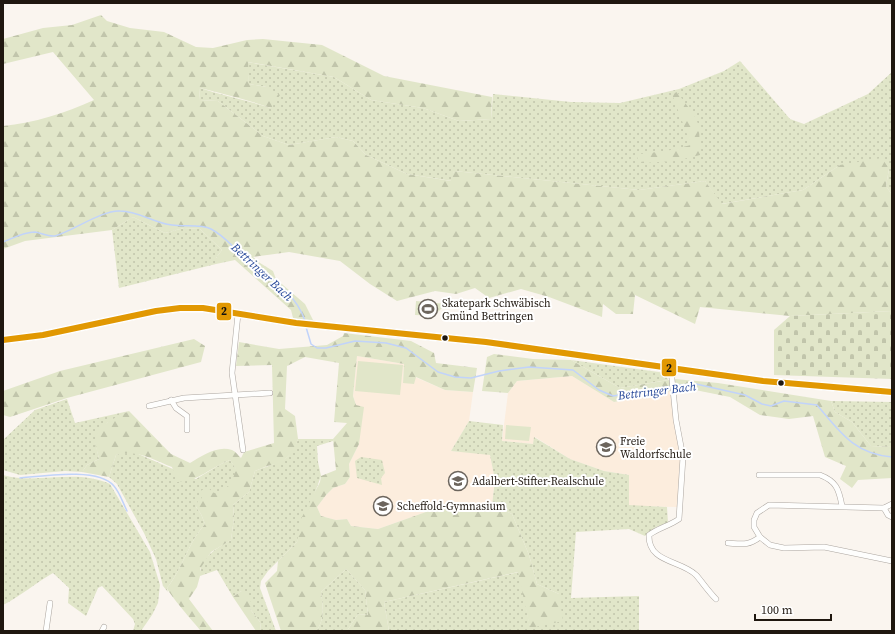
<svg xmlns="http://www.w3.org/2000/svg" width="895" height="634" font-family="'Source Serif 4',serif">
  <defs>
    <pattern id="grass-dots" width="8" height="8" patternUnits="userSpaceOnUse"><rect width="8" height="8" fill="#e1e6c9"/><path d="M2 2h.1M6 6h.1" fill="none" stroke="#c1c5ab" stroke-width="1.8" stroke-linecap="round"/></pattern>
    <pattern id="forest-firs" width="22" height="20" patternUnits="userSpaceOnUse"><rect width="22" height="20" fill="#e1e6c9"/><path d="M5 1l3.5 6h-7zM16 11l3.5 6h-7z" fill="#c1c5ab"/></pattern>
    <pattern id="cemetery-stones" width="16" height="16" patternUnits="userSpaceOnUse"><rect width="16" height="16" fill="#e1e6c9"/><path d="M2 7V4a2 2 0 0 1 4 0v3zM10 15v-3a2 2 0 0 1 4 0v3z" fill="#c1c5ab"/></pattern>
  </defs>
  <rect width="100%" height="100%" fill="#faf5ef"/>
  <g fill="#fceddd">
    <polygon points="357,356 404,364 403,383 415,377 445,390 473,392 469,421 451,451 490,454 495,480 492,505 454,502 378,529 351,526 347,519 336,520 321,516 317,507 326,495 333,488 345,484 350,477 349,464 359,444 356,405 353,396"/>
    <polygon points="572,376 614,402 670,391 681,458 677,507 629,506 629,475 604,471 570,459 535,437 533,444 502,441 508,393 517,381"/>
  </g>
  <g fill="url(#grass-dots)">
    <path d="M740 61 790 119 804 124 868 94 892 72V195L886 186 889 169 840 165 803 190 721 204 705 181 639 190 454 171 452 181 407 174 366 155 353 141 336 137 289 145 263 136 218 101 199 100 200 88C223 96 247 100 271 108L267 87 249 84 247 62 334 77 371 100 423 108 459 121 491 119 493 94 571 102 620 103 679 89 724 71Z"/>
    <polygon points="133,217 165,233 184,228 200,229 222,250 216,258 216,264 119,288 112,230"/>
    <polygon points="571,360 666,373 668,380 620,388"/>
    <polygon points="67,399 75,423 129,411 107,423 95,441 99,459 87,465 82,472 65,471 20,475 3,470 3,440 35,410"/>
    <polygon points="831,401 892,402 892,447 871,446 852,422 835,412"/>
    <polygon points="469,421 503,425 502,441 533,444 534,437 570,459 604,471 629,475 629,505 667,507 668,523 656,527 645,536 629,529 576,532 571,598 639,596 639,630 641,631 389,631 384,602 519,572 530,627 559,594 537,584 529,555 512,514 492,505 495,480 490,455 451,451"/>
    <path d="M298 439H333V441L317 446 318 462 321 476 297 542 268 571 261 581 260 588 276 631H261L260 622 250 609 241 591 233 597 217 570 200 576C199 558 217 548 231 540L234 518 233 505 249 492 255 471C276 462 289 465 298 439Z"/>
    <path d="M124 452 136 453 196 479 221 464 230 460 237 470C235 474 234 481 231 485 220 498 208 489 196 507L201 514 205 524C188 543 183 568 167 588L168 592 163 586 156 559 144 533 117 484 109 477 116 455Z"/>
    <polygon points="361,457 382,460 385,473 381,478 382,485 357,478 355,461"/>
    <path d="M3 475C38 485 75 468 110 484L150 552 160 585 158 603 152 615 141 631H133L135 624 133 619 102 586 98 588 86 616 68 603 69 588 53 573C35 583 21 596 3 605Z"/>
    <path d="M346 569 365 590 368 615 358 614 347 631H316C325 621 323 605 321 592Z"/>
  </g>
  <g fill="url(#forest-firs)">
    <path d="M101 15 107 21 130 28 164 32 196 47 213 48 247 40 263 39 322 45 384 76 492 97 491 119 459 121 423 108 371 100 334 77 248 62 249 84 267 87 280 95 271 108C248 100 224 94 200 88L199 100 218 101 263 136 289 145 336 137 353 141 366 155 407 174 451 181 454 171 639 190 705 181 722 204 803 190 840 165 882 158 889 169 886 186 892 195V311L790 316 700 307 695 324 635 295 633 314H616L603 304 602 317 549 297 521 289 489 298 475 288 456 294 435 291 397 301 370 284 340 261 289 252 253 257 260 263 273 271 276 279 305 304 314 322 293 318 291 310 235 260 216 264V258L222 250 200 229 184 228 165 233 133 217 112 230 25 241 3 249V126C34 123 65 113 94 100L53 52 3 64V39L43 28 72 25Z"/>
    <polygon points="677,92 694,115 699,126 700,155 675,161 643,163 637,158 640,154 666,151 691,145 672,94"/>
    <path d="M344 333 411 341 434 353 436 363 477 368 473 392 445 390 416 377 414 384 403 383 404 364 357 356 353 396 356 405 364 407 359 444 349 464 350 477 345 484 333 488 326 495 317 507 321 516 336 520 347 519 351 526 378 529 454 502 492 505 512 514 529 555 537 584 559 594 563 621 530 628 518 572 384 602 389 631H347L358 614 368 615 365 590 346 569 321 592C323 605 325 621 316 631H281L265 583 277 571 278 561 297 542 301 519 320 482 321 476 336 470 333 439 347 423 334 422 339 363 305 357 287 366 285 409 295 416 298 439 294 451 281 463 267 466 255 471 249 492 233 505 234 518 231 540 211 552 200 569V576L197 587 189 599 213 631H201C195 624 168 593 167 588 183 568 188 543 205 524L201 514 196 507 198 500 202 498 199 492 207 487 214 493C228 490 232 483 236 469L230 460C211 467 198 482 177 482L172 467C154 460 135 448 116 455L109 477 82 472 87 465 99 459C98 454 96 448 95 443 94 426 117 417 129 411L171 454 190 463C202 456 217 445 232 450 235 451 238 455 241 458L244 452 274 443 272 365 236 366 239 342 279 349 327 345 343 336Z"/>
    <polygon points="194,339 205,346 201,362 67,398 10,417 3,415 3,391 60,371"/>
    <polygon points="494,354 533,359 571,360 620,388 675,379 718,383 831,401 835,412 852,422 871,446 892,447 892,478 858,480 852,488 840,479 846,466 825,457 813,416 789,419 760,415 730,397 685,388 614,402 572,376 517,381 508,393 482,391 487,357"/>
    <polygon points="241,591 248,596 252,604 250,609 260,622 261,631 256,631 233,597"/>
  </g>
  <polygon fill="url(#cemetery-stones)" points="892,311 892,379 774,375 774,330 790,316"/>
  <g fill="#e1e6c9">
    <polygon points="416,301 446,304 434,316 415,315"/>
    <polygon points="358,361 403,365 400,395 355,391"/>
    <polygon points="506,425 531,427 529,441 505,439"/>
  </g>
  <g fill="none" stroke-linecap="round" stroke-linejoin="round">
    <g stroke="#c1d3fa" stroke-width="1.5">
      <path d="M3 242C13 238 24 232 35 232 41 233 49 237 55 236 73 231 102 210 120 211 139 211 153 223 172 225 183 227 201 224 211 229 223 235 231 245 241 254 264 274 295 290 305 321"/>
      <path d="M306 327 311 344 317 348H326L355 341 386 343 406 348 438 372 455 377 471 378 499 371 529 367 573 370 599 390 613 396 678 385 696 384 745 395 762 404 771 406 784 401 817 405C840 432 854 454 892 457"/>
      <path d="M20 478C42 476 99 467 114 486 120 493 123 503 127 511"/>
    </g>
    <defs>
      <g id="minor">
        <polyline points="238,314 232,373 243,450"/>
        <path d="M671 369 676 420 683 457 679 519C669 526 658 528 649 535 648 563 681 560 696 575 703 583 708 591 716 599"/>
        <polyline points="171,400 176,408 187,416 187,430"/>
        <polyline points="149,406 184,398 270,393"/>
        <path d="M759 475H820C836 481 839 489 842 506"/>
        <polyline points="892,504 884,508 769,505 757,513 754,520 754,527 760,537 770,545 784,548 824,547 892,561"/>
        <polyline points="884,508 888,515 892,517"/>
        <path d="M728 543C742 544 748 546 760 537"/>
        <polyline points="46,631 50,603"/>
        <polyline points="102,631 104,627"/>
      </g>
      <polyline id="secondary" points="3,340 43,335 156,311 180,308 203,308 296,323 486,342 763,381 892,392"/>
    </defs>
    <use href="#minor" stroke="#aca6a0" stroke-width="6"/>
    <use href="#secondary" stroke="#aca6a0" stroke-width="8"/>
    <use href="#minor" stroke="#fefefd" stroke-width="5"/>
    <use href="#secondary" stroke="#fefefd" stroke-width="7"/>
    <defs>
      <polyline id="bus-1" points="3,340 43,335 156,311 180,308 203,308 296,323 486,342 763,381 892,392"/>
    </defs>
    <use href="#bus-1" stroke="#fff" stroke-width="9"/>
    <use href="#bus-1" stroke="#e19802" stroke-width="6"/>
  </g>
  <defs>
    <symbol id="stadium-ring" viewBox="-11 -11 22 22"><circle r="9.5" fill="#fff" stroke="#6c655d" stroke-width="1.5"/><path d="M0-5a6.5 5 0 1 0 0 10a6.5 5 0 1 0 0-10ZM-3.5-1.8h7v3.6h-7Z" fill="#6c655d"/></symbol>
    <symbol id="school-ring" viewBox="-11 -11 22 22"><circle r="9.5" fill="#fff" stroke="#6c655d" stroke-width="1.5"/><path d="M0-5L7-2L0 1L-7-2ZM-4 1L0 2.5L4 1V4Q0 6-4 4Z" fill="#6c655d"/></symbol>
  </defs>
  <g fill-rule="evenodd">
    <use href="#stadium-ring" x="417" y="298" width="22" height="22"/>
    <use href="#school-ring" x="595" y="436" width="22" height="22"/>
    <use href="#school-ring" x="447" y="470" width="22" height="22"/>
    <use href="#school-ring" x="372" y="495" width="22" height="22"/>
  </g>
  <g fill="#1f170f" stroke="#fff" stroke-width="1.5">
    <circle cx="445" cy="338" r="3.5"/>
    <circle cx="781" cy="383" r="3.5"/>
  </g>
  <g text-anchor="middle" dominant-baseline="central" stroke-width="4" stroke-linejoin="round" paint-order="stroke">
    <g font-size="11" fill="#1f170f" stroke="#fff" text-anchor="start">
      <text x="442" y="303">Skatepark Schwäbisch<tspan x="442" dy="13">Gmünd Bettringen</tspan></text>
      <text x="620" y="441">Freie<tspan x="620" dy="13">Waldorfschule</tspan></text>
      <text x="472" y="481">Adalbert-Stifter-Realschule</text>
      <text x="397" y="506">Scheffold-Gymnasium</text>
    </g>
    <g font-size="12" font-style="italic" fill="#254798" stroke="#fff">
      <text transform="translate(262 272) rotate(43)">Bettringer Bach</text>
      <text transform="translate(657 391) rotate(-7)">Bettringer Bach</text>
    </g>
  </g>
  <g stroke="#fff" stroke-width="1.5">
    <rect x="216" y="302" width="16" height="19" rx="4" fill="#e19802"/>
    <rect x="661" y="358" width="16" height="19" rx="4" fill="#e19802"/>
  </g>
  <g font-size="11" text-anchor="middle" font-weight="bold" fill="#111">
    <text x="224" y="315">2</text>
    <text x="669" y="372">2</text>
  </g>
  <rect width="895" height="634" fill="none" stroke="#1f170f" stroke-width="8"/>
  <path d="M755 614v6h76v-6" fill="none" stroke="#1f170f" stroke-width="2"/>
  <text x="761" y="614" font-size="12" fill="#1f170f" stroke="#ffffff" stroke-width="3" paint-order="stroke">100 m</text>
</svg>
